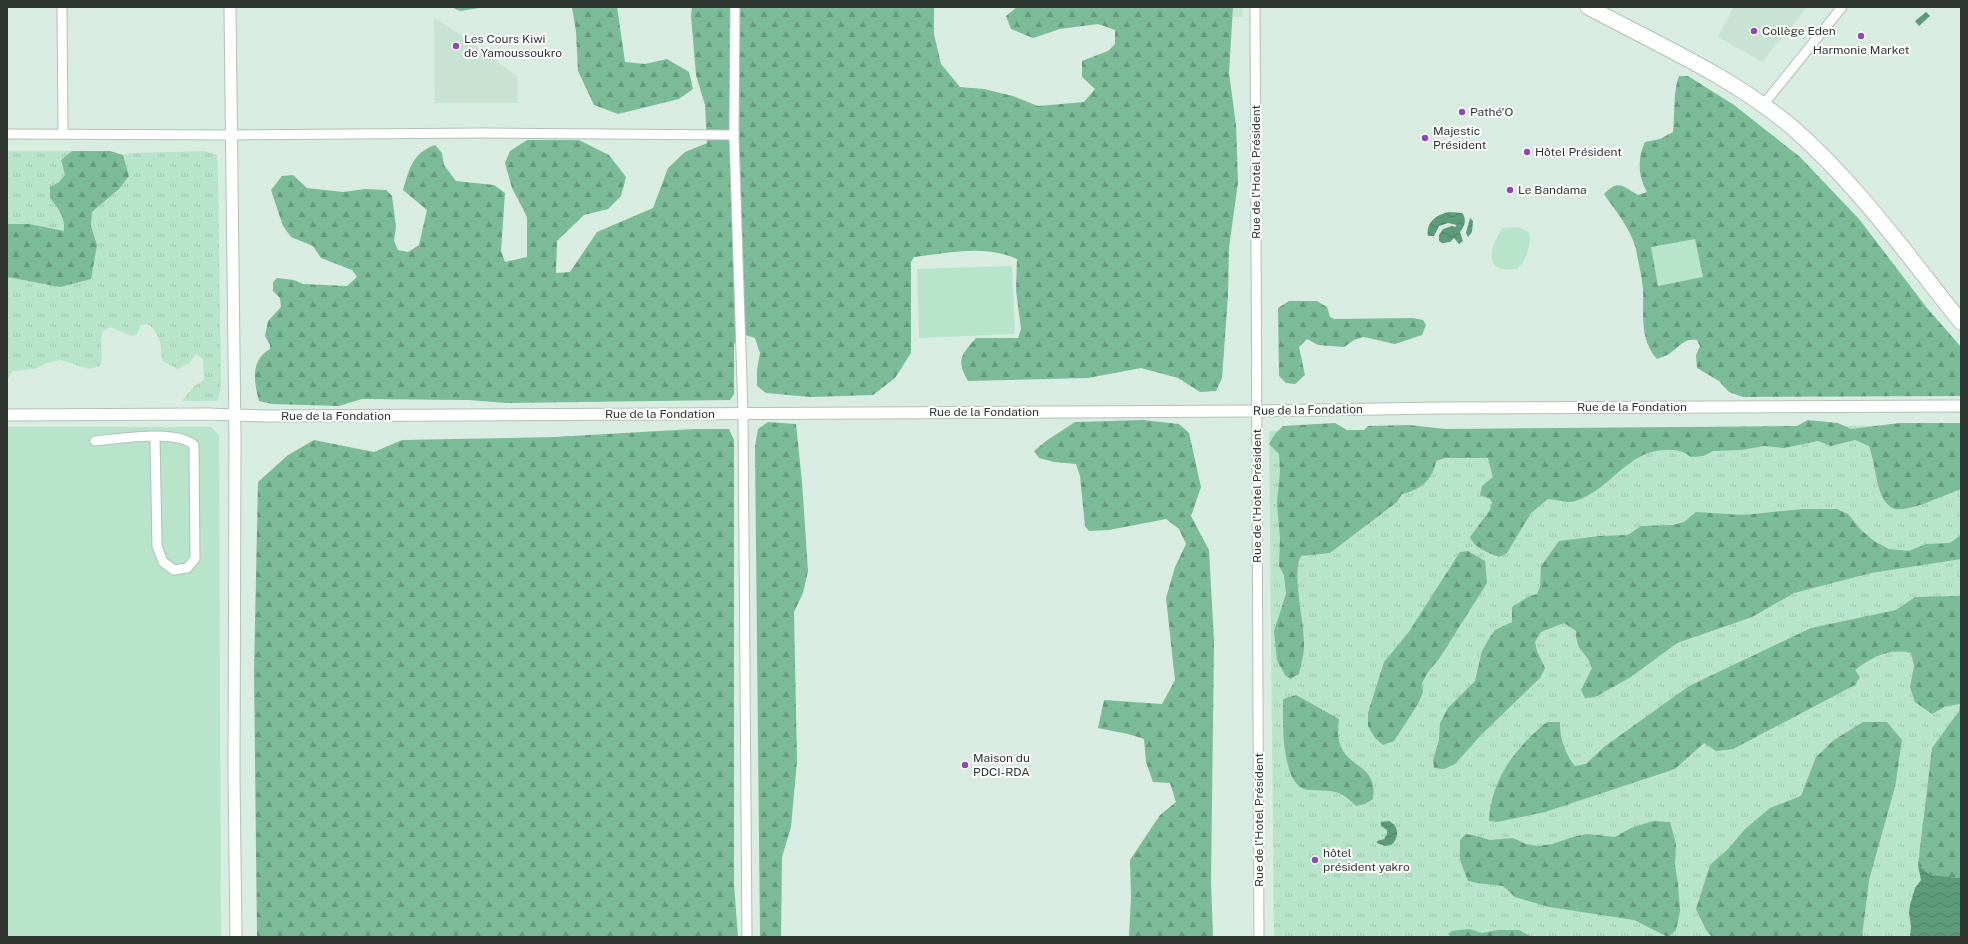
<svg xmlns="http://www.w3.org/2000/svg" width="1968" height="944" font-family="'Public Sans',sans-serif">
  <defs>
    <pattern id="grass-tufts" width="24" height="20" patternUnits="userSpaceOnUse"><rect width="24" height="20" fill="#b7e4ca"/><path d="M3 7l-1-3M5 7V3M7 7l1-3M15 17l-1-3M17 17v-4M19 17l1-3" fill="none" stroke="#9ec4ae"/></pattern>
    <pattern id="forest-firs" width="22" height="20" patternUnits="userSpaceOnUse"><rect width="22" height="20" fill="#7bbb98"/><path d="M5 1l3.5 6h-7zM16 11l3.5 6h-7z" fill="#65997d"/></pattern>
    <pattern id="water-waves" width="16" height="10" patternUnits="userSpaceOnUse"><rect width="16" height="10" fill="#5c9c7a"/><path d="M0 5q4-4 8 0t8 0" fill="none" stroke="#4c8065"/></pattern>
  </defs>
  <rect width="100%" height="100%" fill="#d9ece1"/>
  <g fill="#c8e2d3">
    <rect x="1233" y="7" width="10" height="10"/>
    <polygon points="1734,7 1807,7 1762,62 1718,37"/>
    <polygon points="434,18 454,30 517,76 518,103 435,103"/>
  </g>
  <g fill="url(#grass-tufts)">
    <path d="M7 151H72L61 160 65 175 59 182 50 187V198C59 209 65 217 64 232L29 224H7Z"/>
    <path d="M205 151 217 155 218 177 221 384 219 398 217 401H182L193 387 204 380 203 359 196 354 189 363 178 369 162 361C161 345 161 335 148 324L140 325 138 333 132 336 110 327 103 331C98 345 105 352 100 366L89 369 61 360 47 363 35 369 12 371 7 381V277L60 287 97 245 91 226 92 212 119 189 129 176 123 155 130 153Z"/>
    <polygon points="1961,425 1961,937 1274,937 1269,431"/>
  </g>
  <g fill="url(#forest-firs)">
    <polygon points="451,7 485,7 460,11"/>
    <polygon points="572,7 617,7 625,62 645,64 667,59 689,72 693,89 679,99 618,114 594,105 578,71 576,32"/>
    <path d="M692 7H934V34L941 64 960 87 984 89 1013 96 1038 106 1084 102 1095 89 1082 77V61L1108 51 1115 44V30L1098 24 1060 29 1033 38 1011 29 1006 16 1017 7H1233L1229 73 1236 125 1238 182 1229 248 1228 295 1222 378 1216 391 1200 392 1178 378 1141 368 1088 378 968 381C956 360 961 355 976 338H1018L1021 329 1016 290 1017 259C984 244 949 253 914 257L911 262V353L895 378 873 395 811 397 766 393 757 386V370L760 353 755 338 745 335 734 344V394L730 400 506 403 469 400 362 399 339 406 272 404 259 401C254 382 250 360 270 349V345L265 336 268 321 281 307 280 298 273 291V282L277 278 294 280 303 284 347 286 357 277 352 270 321 258 313 246 291 237 283 226 271 190 282 176 293 175 307 188 343 192 365 189 386 190 392 196 396 227 394 241 398 250 408 252 419 245 427 210 403 190C409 170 412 153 435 145L442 153 444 165 456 181 494 185 505 193 501 251 505 262 527 257V217L512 188 505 163 510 151 527 140H579L609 155 626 177 621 196 608 209 584 215 557 241 556 273 570 272 597 232 653 208 668 168 685 152 707 143 705 105 696 75 691 16Z"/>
    <path d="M1679 76H1688L1734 105 1800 157 1859 219 1927 308 1961 347V396L1743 397 1729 392 1719 381 1697 368 1696 355 1700 346 1697 340C1684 338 1679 347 1669 354 1666 356 1661 357 1657 359 1639 339 1644 314 1643 289 1642 276 1638 262 1636 249 1630 227 1616 212 1604 194 1619 179 1622 186 1638 195L1647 192C1638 176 1637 159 1645 142L1660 139 1673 132C1675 114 1673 91 1679 76Z"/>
    <path d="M72 151H110L123 155 129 176 119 189 92 212 91 226 97 245 91 279 60 287 7 277V224H29L64 231C65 217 59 209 50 198V187L59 182 65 175 61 160Z"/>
    <polygon points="1289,301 1317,301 1327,307 1330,317 1334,319 1413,318 1423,320 1426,325 1422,335 1395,344 1364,337 1354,340 1344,347 1318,345 1307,339 1299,347 1305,375 1295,384 1286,383 1279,376 1278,308"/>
    <polygon points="1143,420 1179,424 1189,433 1201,487 1191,516 1209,550 1214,641 1211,881 1213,937 1129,937 1131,898 1130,860 1160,815 1176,802 1170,783 1153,782 1146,762 1144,739 1128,734 1098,728 1104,700 1162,704 1175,680 1166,598 1175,567 1186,544 1179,529 1166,519 1109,530 1089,531 1085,526 1080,476 1076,464 1054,462 1039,458 1034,451 1046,441 1075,422"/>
    <path d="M1808 420 1838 423 1851 429 1900 423H1961V489C1944 495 1913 511 1896 509 1887 508 1881 496 1879 488 1875 474 1874 460 1869 446L1855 440 1831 446 1818 441 1784 448 1764 446 1741 450 1713 451 1703 456 1691 457C1682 450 1677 450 1666 450 1627 450 1610 491 1575 501 1567 504 1556 499 1548 499L1531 513 1507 553 1499 557C1489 553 1474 548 1470 537L1490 510 1492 503 1490 499 1480 495 1482 486 1493 477 1488 458H1445L1436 461C1433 480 1420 490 1402 494L1397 502 1330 553 1301 556C1291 573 1305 624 1304 646 1304 655 1301 665 1299 674L1290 679 1285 675 1277 660 1274 631 1286 594 1284 575 1279 566 1280 538 1277 503 1280 471 1279 454 1269 444 1275 434 1283 426 1335 423 1347 430H1364L1368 426 1409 425 1446 429 1797 426Z"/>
    <polygon points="768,422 796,424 802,482 808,571 803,593 794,612 797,761 791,827 782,857 781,937 760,937 755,446 758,429"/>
    <polygon points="694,429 729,429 734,440 734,884 738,937 257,937 254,671 258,482 288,455 314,440 374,452 402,440 555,437"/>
    <path d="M1803 509H1837L1848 514 1860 529 1874 541 1889 549 1909 551 1926 544 1950 543 1961 535V559L1871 573 1794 593 1752 617 1677 643 1631 677 1595 697 1585 698 1581 690 1592 668C1586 649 1576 654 1576 631L1564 623 1541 632 1535 642 1537 651 1545 668 1540 678 1481 735 1455 764 1444 769 1434 768 1433 760 1439 740 1440 723 1448 708 1475 681 1482 651 1490 637 1495 630 1512 622V607L1528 597 1537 594 1540 587 1541 566 1559 541 1600 536 1628 535 1641 526 1673 525 1684 522 1696 512 1743 515Z"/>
    <polygon points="1468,551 1485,561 1487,583 1439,659 1428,672 1422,683 1423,692 1418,704 1394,741 1383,745 1375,738 1368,726 1368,713 1384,662 1408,633 1460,552"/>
    <path d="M1961 596V878L1930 875 1918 865 1932 748 1959 711 1960 704 1946 706 1932 714 1915 702 1910 687 1914 666 1911 653C1888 648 1873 657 1855 670L1860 677 1855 685 1733 749 1716 751 1704 743 1675 769 1545 812 1497 822 1489 821C1491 779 1516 747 1547 722H1560C1559 736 1566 756 1575 766L1586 764 1604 747 1689 686 1811 628 1896 610 1915 597Z"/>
    <path d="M1296 695 1339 719C1338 729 1337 738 1341 747 1351 769 1378 766 1373 799L1365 804 1356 806C1337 787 1332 792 1309 790 1280 788 1283 719 1283 699Z"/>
    <polygon points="1863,722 1887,722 1902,740 1895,787 1869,880 1862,937 1712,937 1706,930 1696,909 1710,865 1728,849 1745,829 1770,808 1801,796 1816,757 1834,740"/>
    <polygon points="1653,821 1670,822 1676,844 1675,865 1678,884 1680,911 1676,930 1668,937 1634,920 1549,907 1515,897 1503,886 1477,883 1468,881 1460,860 1460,840 1466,834 1473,835 1490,840 1513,838 1526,844 1538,846 1552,844 1573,837 1587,834 1615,837 1631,828"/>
    <polygon points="1469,929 1482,933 1498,930 1519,930 1532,937 1451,937 1448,934 1452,931"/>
  </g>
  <g fill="#b7e4ca">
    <path d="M1518 227 1528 231C1533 242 1526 261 1517 269 1512 269 1505 270 1501 269 1483 263 1495 238 1503 228Z"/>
    <polygon points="1695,239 1703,277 1658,286 1651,247"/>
    <polygon points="1012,266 1015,334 919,338 917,269"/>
    <polygon points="7,427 211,427 219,435 221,937 7,937"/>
  </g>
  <g fill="url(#water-waves)">
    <polygon points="1926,12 1930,16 1919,26 1915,21"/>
    <path d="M1449 212 1462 213C1467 219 1465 226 1460 232L1463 241 1459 244 1454 238 1450 242 1442 243 1439 241V235L1443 229 1452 226 1455 227 1457 225 1448 223 1439 226 1434 236H1428C1426 222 1436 215 1449 212Z"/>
    <polygon points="1470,218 1473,221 1472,232 1468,237 1466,233"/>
    <path d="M1389 821C1399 826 1400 838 1391 845L1385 846 1377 843V841L1384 839 1387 834V830L1381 826V822Z"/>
    <polygon points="1918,865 1930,875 1961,878 1961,937 1910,937 1911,926 1909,913 1910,905 1915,888 1921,880"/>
  </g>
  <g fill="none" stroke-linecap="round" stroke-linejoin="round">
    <defs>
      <g id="minor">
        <polyline points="62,7 63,133"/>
        <polyline points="735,7 734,135 743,413 747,937"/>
        <polyline points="1255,7 1259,937"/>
        <polyline points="1763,105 1842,7"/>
        <polyline points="7,134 232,135 484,133 734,135"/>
        <path d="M95 441C118 439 176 429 194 445L195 559 187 568 174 570 163 562 157 546 155 437"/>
      </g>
      <g id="tertiary">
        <polyline points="230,7 235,438 234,776 236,937"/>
        <polyline points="7,415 209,414 265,416 1257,411 1440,408 1961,406"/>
      </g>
      <path id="trunk" d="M1588 7C1657 44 1733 77 1793 128 1857 184 1908 256 1961 322"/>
    </defs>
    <use href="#minor" stroke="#b1c2b8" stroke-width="11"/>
    <use href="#tertiary" stroke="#b1c2b8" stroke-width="13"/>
    <use href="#trunk" stroke="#b1c2b8" stroke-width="17"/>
    <use href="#minor" stroke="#fff" stroke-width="9"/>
    <use href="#tertiary" stroke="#fff" stroke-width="11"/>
    <use href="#trunk" stroke="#fff" stroke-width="15"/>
  </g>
  <g fill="#8e48bc" stroke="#fff" stroke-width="1.5">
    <circle cx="1754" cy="31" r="4"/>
    <circle cx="1861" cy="36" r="4"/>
    <circle cx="456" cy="46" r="4"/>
    <circle cx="1462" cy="112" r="4"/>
    <circle cx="1425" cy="138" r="4"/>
    <circle cx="1527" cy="152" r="4"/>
    <circle cx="1510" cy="190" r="4"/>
    <circle cx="965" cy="765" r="4"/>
    <circle cx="1315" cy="860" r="4"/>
  </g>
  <g text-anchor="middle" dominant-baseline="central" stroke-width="4" stroke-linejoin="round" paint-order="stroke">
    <g font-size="12" fill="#2f3632" stroke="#fff" text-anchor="start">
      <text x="1762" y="31">Collège Eden</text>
      <text x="464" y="39">Les Cours Kiwi<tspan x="464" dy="14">de Yamoussoukro</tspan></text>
      <text x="1861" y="50" text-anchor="middle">Harmonie Market</text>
      <text x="1470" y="112">Pathé'O</text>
      <text x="1433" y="131">Majestic<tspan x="1433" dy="14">Président</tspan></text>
      <text x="1535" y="152">Hôtel Président</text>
      <text x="1518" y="190">Le Bandama</text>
      <text x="973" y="758">Maison du<tspan x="973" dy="14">PDCI-RDA</tspan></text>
      <text x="1323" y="853">hôtel<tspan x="1323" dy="14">président yakro</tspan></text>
    </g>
    <g font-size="12" fill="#2f3632" stroke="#fff">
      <text transform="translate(1256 172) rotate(-90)">Rue de l'Hotel Président</text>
      <text x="1632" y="407">Rue de la Fondation</text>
      <text transform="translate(1308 410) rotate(-1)">Rue de la Fondation</text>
      <text x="984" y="412">Rue de la Fondation</text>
      <text x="660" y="414">Rue de la Fondation</text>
      <text x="336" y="416">Rue de la Fondation</text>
      <text transform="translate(1257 496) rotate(-90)">Rue de l'Hotel Président</text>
      <text transform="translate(1259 820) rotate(-90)">Rue de l'Hotel Président</text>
    </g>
  </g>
  <rect width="1968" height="944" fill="none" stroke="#2f3632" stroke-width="16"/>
</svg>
